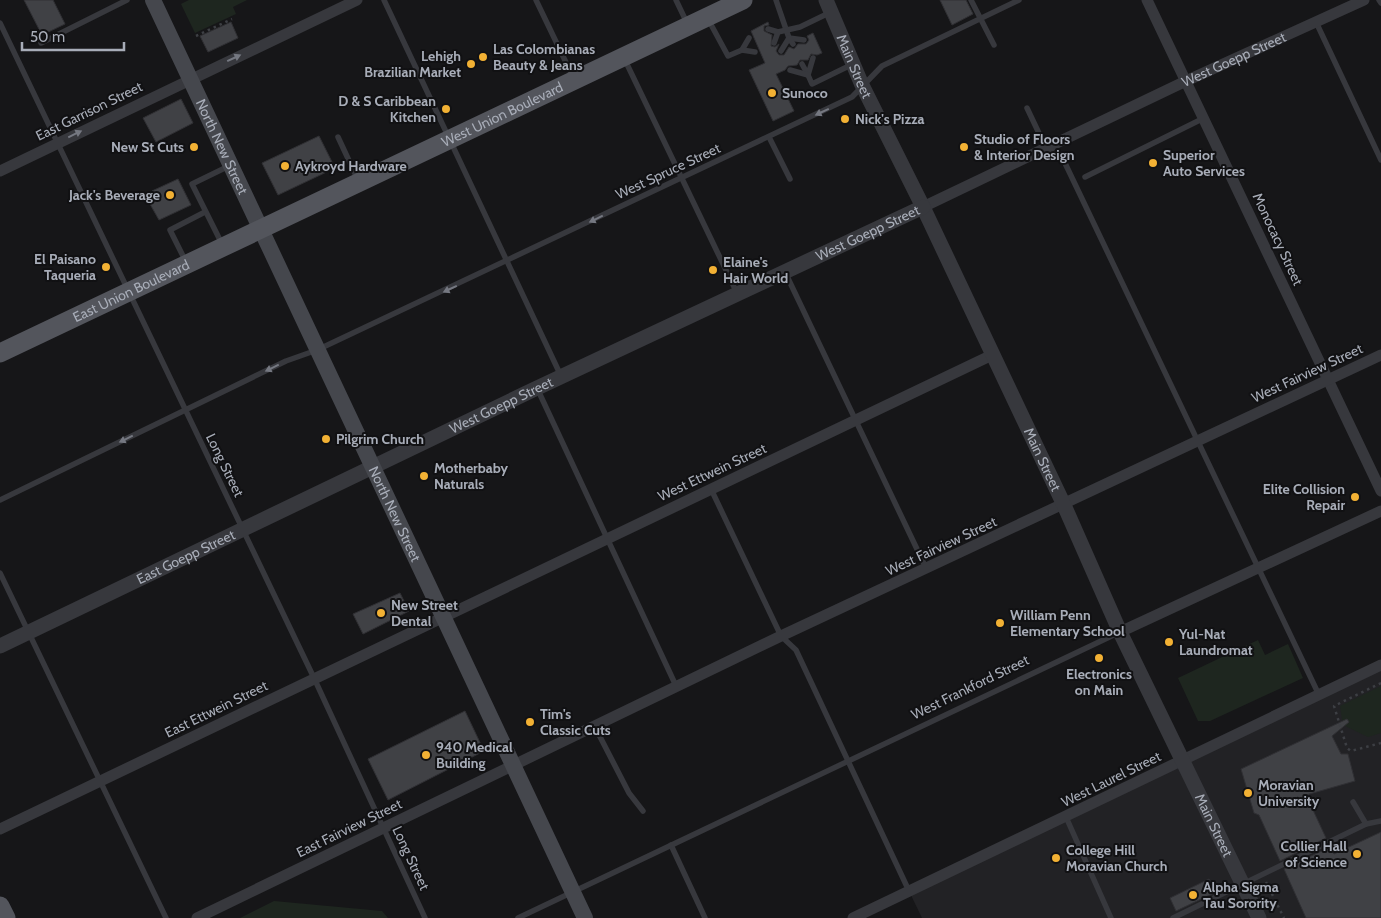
<svg xmlns="http://www.w3.org/2000/svg" width="1381" height="918" font-family="Cabin,sans-serif">
  <rect width="100%" height="100%" fill="#161618"/>
  <polygon fill="#222225" points="1381,665 1381,918 922,918 909,891"/>
  <g fill="#1e261f">
    <polygon points="189,0 247,0 233,7 236,14 195,33 181,4"/>
    <polygon points="1258,640 1265,655 1288,644 1303,678 1210,721 1198,721 1178,678"/>
    <polygon points="1381,686 1381,733 1368,737 1343,725 1340,706"/>
    <polygon points="274,901 382,911 388,918 240,918"/>
  </g>
  <g fill="#404145" stroke="#303034">
    <polygon points="24,0 53,0 65,24 42,35"/>
    <polygon points="940,0 966,0 973,14 952,25"/>
    <polygon points="231,22 238,38 208,52 200,36"/>
    <polygon points="768,22 769,25 764,26 764,31 772,35 771,46 775,47 779,44 776,51 779,55 784,55 789,47 794,49 798,44 806,44 809,40 807,36 813,33 822,53 817,55 811,54 808,60 800,60 797,65 788,66 785,70 776,74 794,111 773,121 749,70 765,63 751,31"/>
    <polygon points="181,99 193,123 156,142 143,118"/>
    <polygon points="319,136 335,168 278,195 262,163"/>
    <polygon points="178,179 191,205 159,220 150,204 156,200 152,191"/>
    <polygon points="400,593 409,611 363,634 353,614"/>
    <polygon points="465,711 484,751 388,800 368,759"/>
    <polygon points="1347,719 1349,722 1332,736 1341,754 1348,754 1355,781 1306,795 1326,838 1280,861 1259,815 1254,813 1241,769"/>
    <polygon points="1381,832 1381,918 1306,918 1284,869 1330,847 1334,854"/>
    <polygon points="1209,879 1216,892 1176,911 1170,898"/>
  </g>
  <g fill="none" stroke-linecap="round" stroke-linejoin="round">
    <g stroke="#3d3f44" stroke-width="2.5" stroke-dasharray="2.5 4" stroke-linecap="butt">
      <polyline points="196,36 232,19"/>
      <polyline points="1381,683 1334,706 1347,748 1351,751 1381,743"/>
      <polyline points="1266,882 1284,918"/>
    </g>
    <g stroke="#37383d" stroke-width="5.5">
      <polyline points="384,0 561,376"/>
      <polyline points="536,0 573,77"/>
      <polyline points="676,0 687,23"/>
      <polyline points="776,0 789,38 804,40"/>
      <polyline points="971,0 994,45"/>
      <polyline points="1379,0 1381,3"/>
      <polyline points="708,19 728,56 742,50"/>
      <polyline points="1316,22 1381,160"/>
      <polyline points="0,23 314,678 425,918"/>
      <polyline points="768,29 778,32"/>
      <polyline points="749,38 742,50 755,52"/>
      <polyline points="41,43 127,0"/>
      <polyline points="774,43 778,32 800,27 831,12"/>
      <polyline points="781,51 789,38 793,44"/>
      <polyline points="624,58 737,293"/>
      <polyline points="802,64 808,75 813,58"/>
      <polyline points="790,70 808,75 812,84 853,64"/>
      <polyline points="1027,108 1046,148 1064,161 1319,695"/>
      <polyline points="338,137 358,180"/>
      <polyline points="769,137 790,179"/>
      <polyline points="1085,177 1204,118"/>
      <polyline points="222,244 192,184 229,166"/>
      <polyline points="186,262 170,230 205,212"/>
      <polyline points="785,272 926,568"/>
      <polyline points="537,388 677,688"/>
      <polyline points="711,489 781,636 796,650 909,891"/>
      <polyline points="0,500 286,361 317,350 852,97 882,66 1019,0"/>
      <polyline points="0,573 166,918"/>
      <polyline points="595,727 629,793 643,811"/>
      <polyline points="1353,802 1366,824"/>
      <polyline points="1066,817 1111,918"/>
      <polyline points="671,845 705,918"/>
      <polyline points="518,918 1120,632"/>
      <polyline points="1173,918 1366,824 1381,821"/>
    </g>
    <g stroke="#37383d" stroke-width="11">
      <polyline points="1147,0 1381,491"/>
      <polyline points="0,171 357,0"/>
      <path id="s1" d="M923 207 1186 81 1364 0"/>
      <polyline points="1120,632 1381,511"/>
      <polyline points="0,829 992,355"/>
      <polyline points="197,918 781,636 1381,355"/>
      <polyline points="853,918 1381,665"/>
    </g>
    <g stroke="#37383d" stroke-width="15">
      <path id="s2" d="M826 0 862 85 923 207 1064 505 1120 632 1259 918"/>
      <path id="s3" d="M0 646 537 388 923 207"/>
    </g>
    <path stroke="#45474d" stroke-width="16" id="s4" d="M153 0 585 918"/>
    <g stroke="#53555c" stroke-width="19">
      <path id="s5" d="M0 353 743 0"/>
      <polyline points="0,906 6,918"/>
    </g>
  </g>
  <defs><path id="oneway-solid" d="M-6-.8H1V-3.2L6.5 0L1 3.2V.8H-6Z" transform="scale(1.25)"/></defs>
  <g fill="#757881">
    <use href="#oneway-solid" transform="translate(234 58) rotate(-25)"/>
    <use href="#oneway-solid" transform="translate(822 112) rotate(155)"/>
    <use href="#oneway-solid" transform="translate(75 134) rotate(-26)"/>
    <use href="#oneway-solid" transform="translate(596 219) rotate(154)"/>
    <use href="#oneway-solid" transform="translate(450 289) rotate(155)"/>
    <use href="#oneway-solid" transform="translate(272 368) rotate(154)"/>
    <use href="#oneway-solid" transform="translate(126 439) rotate(154)"/>
  </g>
  <g fill="#f2b134" stroke="#111113" stroke-width="2">
    <circle cx="483" cy="57" r="5"/>
    <circle cx="471" cy="64" r="5"/>
    <circle cx="772" cy="93" r="5"/>
    <circle cx="446" cy="109" r="5"/>
    <circle cx="845" cy="119" r="5"/>
    <circle cx="194" cy="147" r="5"/>
    <circle cx="964" cy="147" r="5"/>
    <circle cx="1153" cy="163" r="5"/>
    <circle cx="285" cy="166" r="5"/>
    <circle cx="170" cy="195" r="5"/>
    <circle cx="106" cy="267" r="5"/>
    <circle cx="713" cy="270" r="5"/>
    <circle cx="326" cy="439" r="5"/>
    <circle cx="424" cy="476" r="5"/>
    <circle cx="1355" cy="497" r="5"/>
    <circle cx="381" cy="613" r="5"/>
    <circle cx="1000" cy="623" r="5"/>
    <circle cx="1169" cy="642" r="5"/>
    <circle cx="1099" cy="658" r="5"/>
    <circle cx="530" cy="722" r="5"/>
    <circle cx="426" cy="755" r="5"/>
    <circle cx="1248" cy="793" r="5"/>
    <circle cx="1357" cy="854" r="5"/>
    <circle cx="1056" cy="858" r="5"/>
    <circle cx="1193" cy="895" r="5"/>
  </g>
  <g text-anchor="middle" dominant-baseline="central" stroke-width="4" stroke-linejoin="round" paint-order="stroke">
    <g font-size="14" font-weight="bold" fill="#a8adb8" stroke="#111113" text-anchor="start">
      <text x="493" y="49">Las Colombianas<tspan x="493" dy="16">Beauty &amp; Jeans</tspan></text>
      <text x="461" y="56" text-anchor="end">Lehigh<tspan x="461" dy="16">Brazilian Market</tspan></text>
      <text x="782" y="93">Sunoco</text>
      <text x="436" y="101" text-anchor="end">D &amp; S Caribbean<tspan x="436" dy="16">Kitchen</tspan></text>
      <text x="855" y="119">Nick's Pizza</text>
      <text x="974" y="139">Studio of Floors<tspan x="974" dy="16">&amp; Interior Design</tspan></text>
      <text x="184" y="147" text-anchor="end">New St Cuts</text>
      <text x="1163" y="155">Superior<tspan x="1163" dy="16">Auto Services</tspan></text>
      <text x="295" y="166">Aykroyd Hardware</text>
      <text x="160" y="195" text-anchor="end">Jack's Beverage</text>
      <text x="96" y="259" text-anchor="end">El Paisano<tspan x="96" dy="16">Taqueria</tspan></text>
      <text x="723" y="262">Elaine's<tspan x="723" dy="16">Hair World</tspan></text>
      <text x="336" y="439">Pilgrim Church</text>
      <text x="434" y="468">Motherbaby<tspan x="434" dy="16">Naturals</tspan></text>
      <text x="1345" y="489" text-anchor="end">Elite Collision<tspan x="1345" dy="16">Repair</tspan></text>
      <text x="391" y="605">New Street<tspan x="391" dy="16">Dental</tspan></text>
      <text x="1010" y="615">William Penn<tspan x="1010" dy="16">Elementary School</tspan></text>
      <text x="1179" y="634">Yul-Nat<tspan x="1179" dy="16">Laundromat</tspan></text>
      <text x="1099" y="674" text-anchor="middle">Electronics<tspan x="1099" dy="16">on Main</tspan></text>
      <text x="540" y="714">Tim's<tspan x="540" dy="16">Classic Cuts</tspan></text>
      <text x="436" y="747">940 Medical<tspan x="436" dy="16">Building</tspan></text>
      <text x="1258" y="785">Moravian<tspan x="1258" dy="16">University</tspan></text>
      <text x="1347" y="846" text-anchor="end">Collier Hall<tspan x="1347" dy="16">of Science</tspan></text>
      <text x="1066" y="850">College Hill<tspan x="1066" dy="16">Moravian Church</tspan></text>
      <text x="1203" y="887">Alpha Sigma<tspan x="1203" dy="16">Tau Sorority</tspan></text>
    </g>
    <g font-size="14" fill="#a8adb8" stroke="#111113">
      <text stroke="none"><textPath href="#s1" startOffset="344">West Goepp Street</textPath></text>
      <text stroke="none"><textPath href="#s2" startOffset="72">Main Street</textPath></text>
      <text transform="translate(89 111) rotate(-26)">East Garrison Street</text>
      <text stroke="none"><textPath href="#s5" startOffset="556">West Union Boulevard</textPath></text>
      <text stroke="none"><textPath href="#s4" startOffset="162">North New Street</textPath></text>
      <text transform="translate(668 171) rotate(-25)">West Spruce Street</text>
      <text stroke="none"><textPath href="#s3" startOffset="961">West Goepp Street</textPath></text>
      <text transform="translate(1278 239) rotate(65)">Monocacy Street</text>
      <text stroke="none"><textPath href="#s5" startOffset="145">East Union Boulevard</textPath></text>
      <text transform="translate(1307 373) rotate(-25)">West Fairview Street</text>
      <text stroke="none"><textPath href="#s3" startOffset="556">West Goepp Street</textPath></text>
      <text stroke="none"><textPath href="#s2" startOffset="508">Main Street</textPath></text>
      <text transform="translate(225 465) rotate(64)">Long Street</text>
      <text transform="translate(712 472) rotate(-25)">West Ettwein Street</text>
      <text stroke="none"><textPath href="#s4" startOffset="568">North New Street</textPath></text>
      <text transform="translate(941 546) rotate(-25)">West Fairview Street</text>
      <text stroke="none"><textPath href="#s3" startOffset="206">East Goepp Street</textPath></text>
      <text transform="translate(970 687) rotate(-26)">West Frankford Street</text>
      <text transform="translate(216 709) rotate(-26)">East Ettwein Street</text>
      <text transform="translate(1111 779) rotate(-26)">West Laurel Street</text>
      <text stroke="none"><textPath href="#s2" startOffset="912">Main Street</textPath></text>
      <text transform="translate(349 828) rotate(-26)">East Fairview Street</text>
      <text transform="translate(411 858) rotate(65)">Long Street</text>
    </g>
  </g>
  <path d="M22 42v8h102v-8" fill="none" stroke="#a8adb8" stroke-width="2.5"/>
  <text x="30" y="42" font-size="15" fill="#a8adb8" stroke="#111113" stroke-width="4" paint-order="stroke">50 m</text>
</svg>
